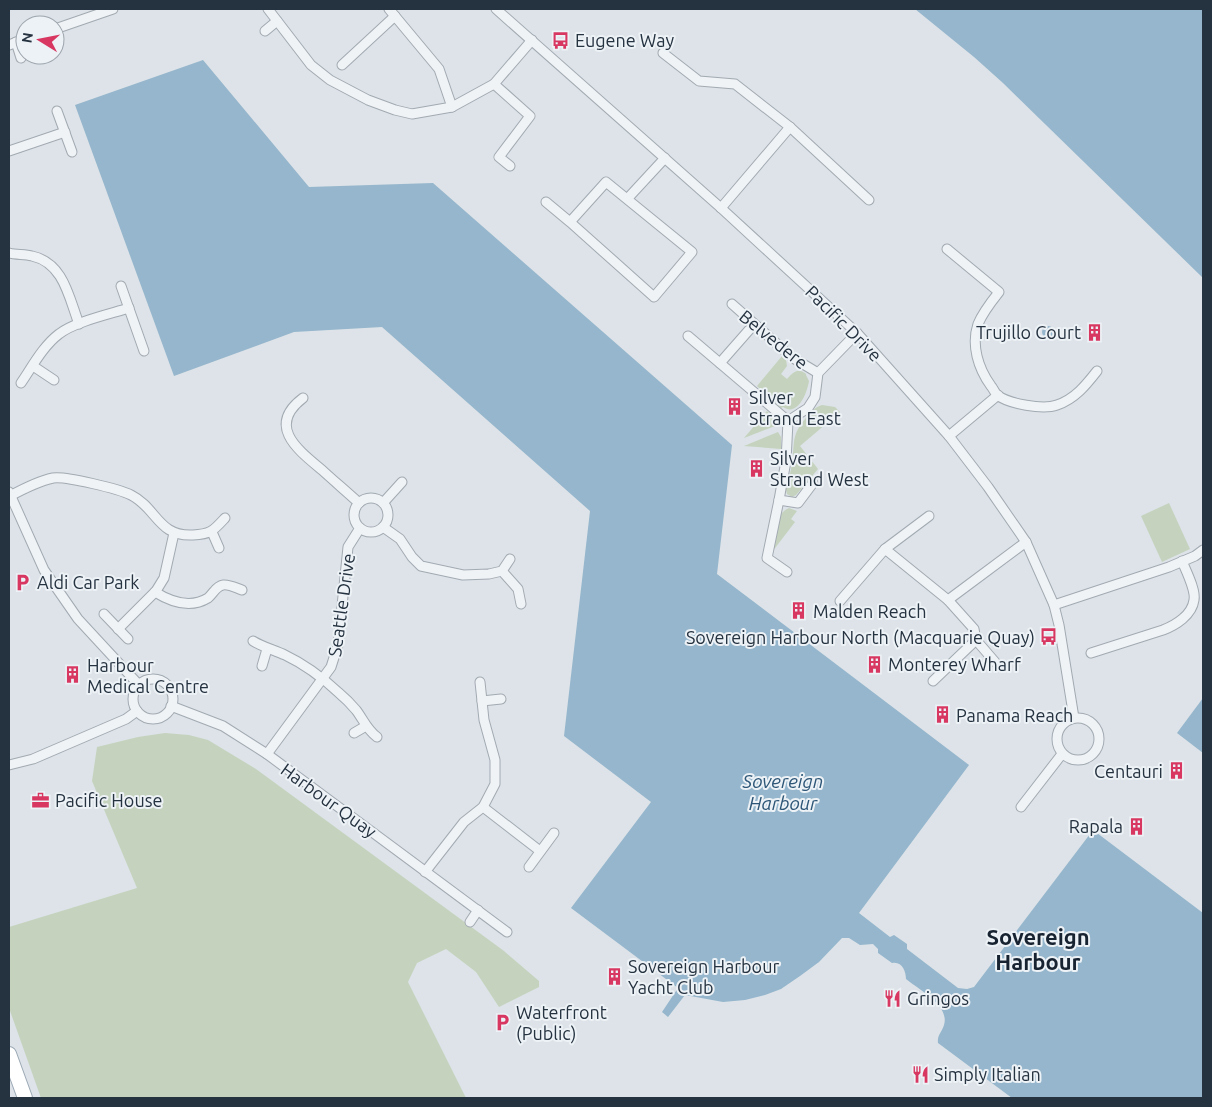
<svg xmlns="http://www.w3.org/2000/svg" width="1212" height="1107" font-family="Ubuntu,sans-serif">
  <rect width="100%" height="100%" fill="#dde3e8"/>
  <g fill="#c5d3be">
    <path d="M782 356 786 360 787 366 781 374 787 379C793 372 798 367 806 374V375L809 381C807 393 798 417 783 407L781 408 757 386Z"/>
    <path d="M822 405 835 407 840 412 800 446 818 469 796 495 792 497 787 494 786 490C788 481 791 472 792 463 795 442 791 434 807 417 811 412 815 407 822 405Z"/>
    <polygon points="767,411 775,420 775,426 744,438"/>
    <polygon points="778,432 781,437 781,449 744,446"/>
    <polygon points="1169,503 1190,549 1162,562 1141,516"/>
    <path d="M789 508 797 511 791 519 795 522 772 552C774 538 774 514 789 508Z"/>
    <polygon points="165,733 189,735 208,740 256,769 504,951 539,981 539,987 499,1007 476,972 446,949 417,963 408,982 466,1098 41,1098 9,1008 9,927 137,888 92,781 97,747 138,737"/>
  </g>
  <g fill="#95b6cc">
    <polygon points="915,9 1203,9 1203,278 1003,83 974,57"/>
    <path d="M203 60 309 187 433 183 732 445 717 574 969 765 859 913 890 937 894 935 907 944V949L958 988 967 989 974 987 1090 834 1097 833 1203 913V1098H1012L938 1043C937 1035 942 1032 944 1025 950 1005 919 990 906 979 906 971 902 961 892 963L878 953V949L873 944 860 945 849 938H842L819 962 800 976 781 989 765 995 745 1000 723 1002 685 995 668 1017 662 1012 678 988 571 908 651 802 564 736 590 511 382 327 294 332 174 376 75 105Z"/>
    <circle cx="1048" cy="332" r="6"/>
    <polygon points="1203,698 1203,753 1177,733"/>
  </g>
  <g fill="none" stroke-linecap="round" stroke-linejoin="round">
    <defs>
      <g id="minor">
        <polyline points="268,9 311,65 330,80 368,100 395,110 412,114 452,107 494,84 532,40"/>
        <polyline points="389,9 439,69 452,107"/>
        <polyline points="496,9 721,208 857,333 949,436 988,487 1026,542 1054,605 1059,625 1074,718"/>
        <polyline points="55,29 113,9"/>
        <polyline points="265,31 277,21"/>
        <polyline points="16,42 21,58"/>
        <polyline points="9,45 25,39"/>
        <polyline points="663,53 699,81 735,84 790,127 869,200"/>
        <polyline points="342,65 395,16"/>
        <polyline points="494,84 530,116 499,157 510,166"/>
        <polyline points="57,111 72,152"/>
        <polyline points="9,151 65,132"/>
        <polyline points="628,198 665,158"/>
        <polyline points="546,202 570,222 606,182 692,252 654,297 570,222"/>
        <polyline points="721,208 790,127"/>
        <path d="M947 249 999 292C991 302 983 312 978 324 971 345 978 368 991 386 993 388 995 393 997 395 1009 404 1043 410 1057 405 1075 399 1086 385 1097 371"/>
        <path d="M9 253C16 255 25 254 32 256 64 263 69 298 79 324"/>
        <polyline points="121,286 144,351"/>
        <polyline points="732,304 793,358 818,373"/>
        <polyline points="688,336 788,421"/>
        <polyline points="720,363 749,330"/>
        <polyline points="33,366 54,380"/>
        <path d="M21 383C32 367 43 346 59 334 74 322 110 314 129 308"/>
        <path d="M303 398C266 426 298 450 322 470 334 481 347 492 359 503"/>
        <polyline points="788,421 808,408 815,397 818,373 857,333"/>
        <polyline points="949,436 998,395"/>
        <polyline points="9,492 44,570 78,619 139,685"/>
        <path d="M10 496C23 489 39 481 53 478 66 476 119 489 131 495 157 508 158 537 193 535 211 534 213 531 225 518"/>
        <circle cx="371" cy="515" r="17"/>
        <polyline points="779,500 798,503 813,483"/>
        <polyline points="383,503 402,482"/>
        <polyline points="383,527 400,539 412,557 421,566 463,575 489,574 502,571 510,559"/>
        <polyline points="212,532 219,548"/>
        <polyline points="885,549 929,516"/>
        <polyline points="502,571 518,589 521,604"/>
        <polyline points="787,572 767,558 779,500 786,461 788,421"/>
        <path d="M155 592C171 602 190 609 208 598 213 594 216 586 223 585 229 584 236 588 242 590"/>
        <polyline points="948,600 1026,542"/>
        <polyline points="840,601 885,549 948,600 974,629 976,640 933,681"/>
        <polyline points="1054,605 1169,567 1195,556 1203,550"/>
        <polyline points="104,614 128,639"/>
        <polyline points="118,629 156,591 164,578 174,533"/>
        <polyline points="976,640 995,662"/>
        <path d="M253 641C263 647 274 650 285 655 304 664 323 678 339 693 345 698 351 704 356 710 363 719 367 730 377 737"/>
        <path d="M1091 653 1163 630C1176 625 1192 615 1194 600 1196 590 1186 571 1182 561"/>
        <polyline points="262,666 267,649"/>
        <circle cx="153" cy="699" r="20"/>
        <polyline points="482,701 501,699"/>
        <polyline points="171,706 223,726 267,754 507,932"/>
        <circle cx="1078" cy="739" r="21"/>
        <polyline points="354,733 366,726"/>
        <polyline points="267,754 331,667 338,645 348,547 360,528"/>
        <polyline points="9,765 33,759 126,719 137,711"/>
        <polyline points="483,807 540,851"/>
        <polyline points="1021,807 1062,754"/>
        <polyline points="529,867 554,833"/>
        <polyline points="425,872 464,822 483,807 495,784 495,760 484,720 480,682"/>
        <polyline points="470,922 478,910"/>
      </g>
      <polyline id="primary" points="9,1054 25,1098"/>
    </defs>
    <use href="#minor" stroke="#a2aab2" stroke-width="11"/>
    <use href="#primary" stroke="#9ca9b5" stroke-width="16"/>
    <use href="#minor" stroke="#f0f3f6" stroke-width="9"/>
    <use href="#primary" stroke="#fff" stroke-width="14"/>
  </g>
  <defs>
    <symbol id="bus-bare" viewBox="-9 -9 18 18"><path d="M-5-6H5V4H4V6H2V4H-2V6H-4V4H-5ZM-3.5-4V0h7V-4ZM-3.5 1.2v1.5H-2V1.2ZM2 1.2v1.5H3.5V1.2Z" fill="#d83762" stroke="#edf2f6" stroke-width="2.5" paint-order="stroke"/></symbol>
    <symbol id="building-bare" viewBox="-9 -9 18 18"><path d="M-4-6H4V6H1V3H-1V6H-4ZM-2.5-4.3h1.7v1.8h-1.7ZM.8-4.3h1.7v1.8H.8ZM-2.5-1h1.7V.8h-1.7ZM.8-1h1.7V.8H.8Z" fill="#d83762" stroke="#edf2f6" stroke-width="2.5" paint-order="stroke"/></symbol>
    <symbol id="parking-bare" viewBox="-9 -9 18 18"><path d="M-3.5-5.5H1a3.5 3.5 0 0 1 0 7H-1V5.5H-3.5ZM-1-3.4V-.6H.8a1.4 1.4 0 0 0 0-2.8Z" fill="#d83762" stroke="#edf2f6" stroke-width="2.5" paint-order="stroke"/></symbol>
    <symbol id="office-bare" viewBox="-9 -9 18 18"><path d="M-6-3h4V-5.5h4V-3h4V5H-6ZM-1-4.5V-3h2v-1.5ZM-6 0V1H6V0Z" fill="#d83762" stroke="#edf2f6" stroke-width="2.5" paint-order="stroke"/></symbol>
    <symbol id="restaurant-bare" viewBox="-9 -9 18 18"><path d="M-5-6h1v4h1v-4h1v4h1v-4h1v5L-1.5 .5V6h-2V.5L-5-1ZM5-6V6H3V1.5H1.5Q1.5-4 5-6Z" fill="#d83762" stroke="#edf2f6" stroke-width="2.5" paint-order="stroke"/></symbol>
  </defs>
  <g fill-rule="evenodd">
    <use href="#bus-bare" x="548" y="28" width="25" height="25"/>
    <use href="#building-bare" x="1082" y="320" width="25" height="25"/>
    <use href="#building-bare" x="722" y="394" width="25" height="25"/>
    <use href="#building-bare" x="744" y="456" width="25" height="25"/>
    <use href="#parking-bare" x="10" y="570" width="25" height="25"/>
    <use href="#building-bare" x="786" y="598" width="25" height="25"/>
    <use href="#bus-bare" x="1036" y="624" width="25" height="25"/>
    <use href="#building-bare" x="862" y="652" width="25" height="25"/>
    <use href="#building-bare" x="60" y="662" width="25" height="25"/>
    <use href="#building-bare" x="930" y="702" width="25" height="25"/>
    <use href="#building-bare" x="1164" y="758" width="25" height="25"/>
    <use href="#office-bare" x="28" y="788" width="25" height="25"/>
    <use href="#building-bare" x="1124" y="814" width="25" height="25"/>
    <use href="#building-bare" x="602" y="964" width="25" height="25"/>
    <use href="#restaurant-bare" x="880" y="986" width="25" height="25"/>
    <use href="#parking-bare" x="490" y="1010" width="25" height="25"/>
    <use href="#restaurant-bare" x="908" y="1062" width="25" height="25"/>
  </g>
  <g text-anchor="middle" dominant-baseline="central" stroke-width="4" stroke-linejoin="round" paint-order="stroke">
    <g font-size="18" fill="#253240" stroke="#edf2f6" text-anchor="start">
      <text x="575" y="40">Eugene Way</text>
      <text x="1081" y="332" text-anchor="end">Trujillo Court</text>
      <text x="749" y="397">Silver<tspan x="749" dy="21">Strand East</tspan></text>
      <text x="770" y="458">Silver<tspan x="770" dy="21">Strand West</tspan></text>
      <text x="37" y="582">Aldi Car Park</text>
      <text x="813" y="611">Malden Reach</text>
      <text x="1035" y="637" text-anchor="end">Sovereign Harbour North (Macquarie Quay)</text>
      <text x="888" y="664">Monterey Wharf</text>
      <text x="87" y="665">Harbour<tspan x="87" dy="21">Medical Centre</tspan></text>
      <text x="956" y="715">Panama Reach</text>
      <text x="1163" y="771" text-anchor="end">Centauri</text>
      <text x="55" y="800">Pacific House</text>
      <text x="1123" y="826" text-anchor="end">Rapala</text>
      <text x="628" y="966">Sovereign Harbour<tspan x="628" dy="21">Yacht Club</tspan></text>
      <text x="907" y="998">Gringos</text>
      <text x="516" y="1012">Waterfront<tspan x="516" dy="21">(Public)</tspan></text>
      <text x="934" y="1074">Simply Italian</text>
    </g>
    <g font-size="18" fill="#253240" stroke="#edf2f6">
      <text transform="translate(844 323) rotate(45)">Pacific Drive</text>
      <text transform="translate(774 339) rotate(39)">Belvedere</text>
      <text transform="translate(341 605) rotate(-82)">Seattle Drive</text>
      <text transform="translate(329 800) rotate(36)">Harbour Quay</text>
    </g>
    <g font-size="19" font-style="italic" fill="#2d5677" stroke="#edf2f6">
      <text x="783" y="781">Sovereign<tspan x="783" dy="22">Harbour</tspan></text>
    </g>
    <g font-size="22" font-weight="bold" fill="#182331" stroke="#edf2f6">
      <text x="1038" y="936">Sovereign<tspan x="1038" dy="25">Harbour</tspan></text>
    </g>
  </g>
  <rect width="1212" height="1107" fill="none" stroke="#253240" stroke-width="20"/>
  <g transform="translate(40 40) rotate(280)"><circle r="24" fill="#edf2f6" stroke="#9da5ad"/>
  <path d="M0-4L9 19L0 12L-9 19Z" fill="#d83762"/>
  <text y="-8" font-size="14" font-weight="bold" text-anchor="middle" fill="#253240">N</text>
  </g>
</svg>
